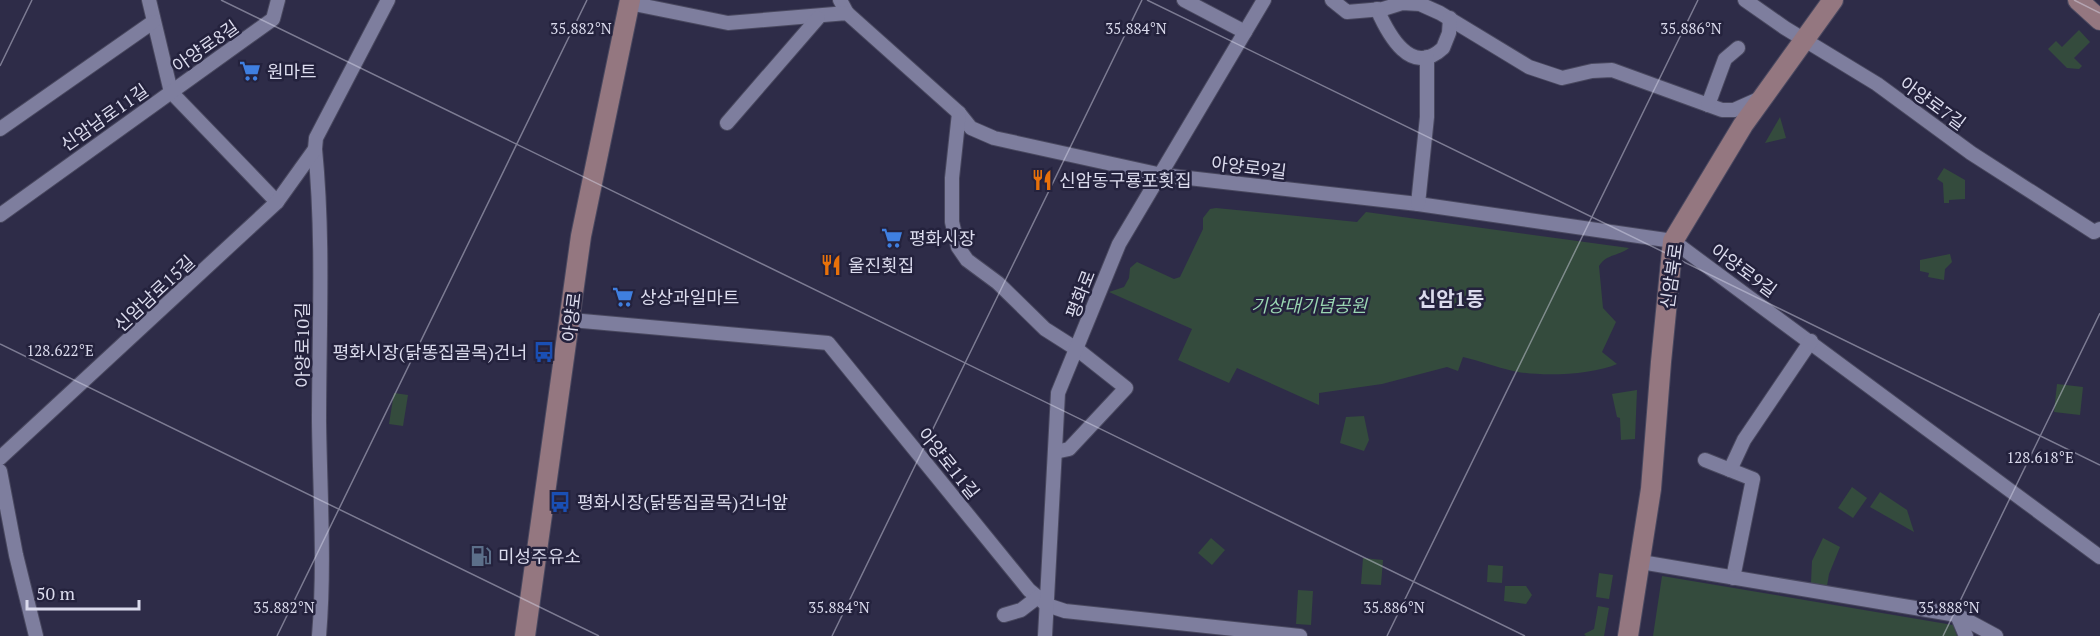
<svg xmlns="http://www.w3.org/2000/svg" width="2100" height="636" font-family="'PT Serif','Noto Sans KR',serif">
  <rect width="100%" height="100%" fill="#2e2c48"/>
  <g fill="#344b3d">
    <polygon points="2079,30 2090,42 2074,58 2082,66 2079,69 2067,68 2048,49 2056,41 2062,47"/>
    <polygon points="1780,117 1786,138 1765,143"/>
    <polygon points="1944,168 1965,180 1965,199 1949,200 1949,203 1944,203 1943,183 1937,179"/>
    <path d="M1216 208 1357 222 1366 212 1629 248C1619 256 1606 254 1599 266L1603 308 1616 322 1602 352 1617 364C1592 375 1540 377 1513 371 1496 367 1480 361 1463 357L1458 371 1447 367 1382 384 1319 393V405L1237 368 1229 383 1178 360 1192 329 1109 292 1124 287 1129 278 1130 268 1137 262 1174 279 1180 277 1203 229V218L1210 209Z"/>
    <polygon points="1950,254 1952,262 1945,269 1944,280 1928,277 1929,273 1920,271 1920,260"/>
    <polygon points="2057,384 2083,387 2080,415 2054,412"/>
    <polygon points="1637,390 1635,439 1621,440 1620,418 1617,417 1612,394"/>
    <polygon points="394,393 408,395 403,426 389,424"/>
    <polygon points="1364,416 1369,440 1364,451 1340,443 1346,417"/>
    <polygon points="1852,487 1867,498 1853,518 1838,508"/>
    <polygon points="1880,492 1907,510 1914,532 1870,507"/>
    <polygon points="1211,538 1225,550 1212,565 1198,553"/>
    <polygon points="1823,538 1840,547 1829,574 1827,586 1811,583 1812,561"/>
    <polygon points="1363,558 1383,560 1381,585 1361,584"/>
    <polygon points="1488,565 1503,566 1502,583 1487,582"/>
    <polygon points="1599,573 1613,575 1609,599 1596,597"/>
    <polygon points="1662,576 1953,625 1957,636 1653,636"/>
    <polygon points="1505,586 1526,586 1532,595 1526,604 1504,601"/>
    <polygon points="1298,590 1313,591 1311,625 1296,624"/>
    <polygon points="1598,606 1609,608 1604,636 1586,636 1584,634 1594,629"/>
  </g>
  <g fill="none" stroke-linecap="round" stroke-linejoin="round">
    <defs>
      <g id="street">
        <polyline points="149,0 171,92 277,202"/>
        <polyline points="840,0 847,13"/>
        <polyline points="1184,0 1245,32"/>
        <polyline points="1332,0 1347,12 1383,9 1402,3 1420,4 1440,13 1529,67 1562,78 1592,71 1612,70 1722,110 1734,110 1761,98"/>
        <polyline points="1745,0 1785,28 1877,84 1971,153 2094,232 2100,229"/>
        <polyline points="629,3 728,23 847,13 959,113 971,128 994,138 1162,175 1418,204 1673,241 2100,557"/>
        <path d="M1377 9C1388 34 1411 78 1443 48L1449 33 1450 18"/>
        <polyline points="1708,105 1725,59 1738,48"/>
        <polyline points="959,113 952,178 952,222 958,247 967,260 998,283 1045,329 1078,350 1126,388 1069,449 1055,452"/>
        <polyline points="727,123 818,18"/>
        <polyline points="0,129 153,22"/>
        <path d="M315 149C324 240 319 331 319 422 320 493 325 565 319 636"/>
        <polyline points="1418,204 1427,117 1427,57"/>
        <polyline points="0,215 273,19 278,0"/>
        <polyline points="571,320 828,343 1029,590 1047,605 1065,611 1300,636"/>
        <polyline points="0,458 277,202 315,149 316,138 388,0"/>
        <polyline points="1705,460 1753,479 1733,578"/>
        <polyline points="1730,470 1744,440 1811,341"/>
        <polyline points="0,471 16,555 36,636"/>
        <polyline points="1641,562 1957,615 1996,636"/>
        <polyline points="1004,615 1021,610 1038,597"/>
        <polyline points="1957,615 1966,636"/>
        <polyline points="1045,636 1058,393 1119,244 1264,0"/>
      </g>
      <g id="secondary">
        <polyline points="2078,0 2100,20"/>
        <polyline points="525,636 581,236 630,0"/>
        <polyline points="1628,636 1651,489 1661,362 1673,241 1743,125 1833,0"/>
      </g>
    </defs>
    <use href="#street" stroke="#49485f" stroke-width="16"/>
    <use href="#secondary" stroke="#49485f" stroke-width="22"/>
    <use href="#street" stroke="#7e7e9e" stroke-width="14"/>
    <use href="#secondary" stroke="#947780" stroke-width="20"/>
  </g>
  <path fill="none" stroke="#dbdbed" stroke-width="1.5" stroke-opacity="0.45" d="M221 0 1525 636M1147 0 2100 465M2074 0 2100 13M0 66 32 0M0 344 599 636M277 636 587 0M832 636 1142 0M1387 636 1698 0M1943 636 2100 313"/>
  <defs>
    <symbol id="supermarket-bare" viewBox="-9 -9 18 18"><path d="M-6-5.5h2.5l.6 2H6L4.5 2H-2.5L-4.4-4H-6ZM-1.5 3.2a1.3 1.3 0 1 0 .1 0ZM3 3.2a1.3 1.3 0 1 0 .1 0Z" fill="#3f7fe0" stroke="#24223d" stroke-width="2.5" paint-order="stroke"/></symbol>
    <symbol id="restaurant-bare" viewBox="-9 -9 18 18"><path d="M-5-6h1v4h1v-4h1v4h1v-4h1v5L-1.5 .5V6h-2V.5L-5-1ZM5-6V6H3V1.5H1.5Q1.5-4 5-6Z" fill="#e8710a" stroke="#24223d" stroke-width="2.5" paint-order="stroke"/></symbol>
    <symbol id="bus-bare" viewBox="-9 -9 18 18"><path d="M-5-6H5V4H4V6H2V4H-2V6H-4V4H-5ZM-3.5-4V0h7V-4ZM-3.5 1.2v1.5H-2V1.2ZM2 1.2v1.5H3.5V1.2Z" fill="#1a4fb4" stroke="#24223d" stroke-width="2.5" paint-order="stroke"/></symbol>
    <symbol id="fuel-bare" viewBox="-9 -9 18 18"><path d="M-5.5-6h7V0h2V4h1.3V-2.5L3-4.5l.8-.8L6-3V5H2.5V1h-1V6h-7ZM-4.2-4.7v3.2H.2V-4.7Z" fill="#5c6f8a" stroke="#24223d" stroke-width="2.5" paint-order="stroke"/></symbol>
  </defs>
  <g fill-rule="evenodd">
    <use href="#supermarket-bare" x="235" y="56" width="30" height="30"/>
    <use href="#restaurant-bare" x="1027" y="165" width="30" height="30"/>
    <use href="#supermarket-bare" x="877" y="223" width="30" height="30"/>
    <use href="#restaurant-bare" x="816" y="250" width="30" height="30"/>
    <use href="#supermarket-bare" x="608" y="282" width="30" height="30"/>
    <use href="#bus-bare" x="529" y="337" width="30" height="30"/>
    <use href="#bus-bare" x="545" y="487" width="30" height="30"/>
    <use href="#fuel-bare" x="466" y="541" width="30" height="30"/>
  </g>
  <g text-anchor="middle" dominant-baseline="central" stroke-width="5" stroke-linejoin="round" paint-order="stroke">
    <g font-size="18" fill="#dbdbed" stroke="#24223d">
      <text transform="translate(205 46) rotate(-35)">아양로8길</text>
      <text transform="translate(1933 103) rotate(36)">아양로7길</text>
      <text transform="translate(104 117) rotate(-35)">신암남로11길</text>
      <text transform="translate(1249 167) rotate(7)">아양로9길</text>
      <text transform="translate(1744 270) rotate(36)">아양로9길</text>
      <text transform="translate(1671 276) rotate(-82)">신암북로</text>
      <text transform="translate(154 293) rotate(-43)">신암남로15길</text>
      <text transform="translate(1080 294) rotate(-69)">평화로</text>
      <text transform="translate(571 317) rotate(-83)">아양로</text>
      <text transform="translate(302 345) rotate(-90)">아양로10길</text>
      <text transform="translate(949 463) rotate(51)">아양로11길</text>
    </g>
    <g font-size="18" fill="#dbdbed" stroke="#24223d" text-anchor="start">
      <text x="267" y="71">원마트</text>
      <text x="1059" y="180">신암동구룡포횟집</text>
      <text x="909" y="238">평화시장</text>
      <text x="848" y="265">울진횟집</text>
      <text x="640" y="297">상상과일마트</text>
      <text x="527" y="352" text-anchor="end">평화시장(닭똥집골목)건너</text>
      <text x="577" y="502">평화시장(닭똥집골목)건너앞</text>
      <text x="498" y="556">미성주유소</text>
    </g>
    <g font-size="18" font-style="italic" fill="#99d5b1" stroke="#24223d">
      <text x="1309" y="305">기상대기념공원</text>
    </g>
    <g font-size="20" font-weight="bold" fill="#dbdbed" stroke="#24223d">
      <text x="1451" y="298">신암1동</text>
    </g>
  </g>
  <g font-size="15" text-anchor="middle" fill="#dbdbed" stroke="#24223d" stroke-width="5" stroke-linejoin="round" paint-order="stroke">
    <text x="581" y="34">35.882°N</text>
    <text x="1136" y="34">35.884°N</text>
    <text x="1691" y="34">35.886°N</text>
    <text x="60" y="356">128.622°E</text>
    <text x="2040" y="463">128.618°E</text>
    <text x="284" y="613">35.882°N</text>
    <text x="839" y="613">35.884°N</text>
    <text x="1394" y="613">35.886°N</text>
    <text x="1949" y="613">35.888°N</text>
  </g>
  <path d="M27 600v9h112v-9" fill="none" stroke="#dbdbed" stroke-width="3"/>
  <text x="36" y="600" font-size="18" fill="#dbdbed" stroke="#24223d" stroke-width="4.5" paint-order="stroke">50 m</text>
</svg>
